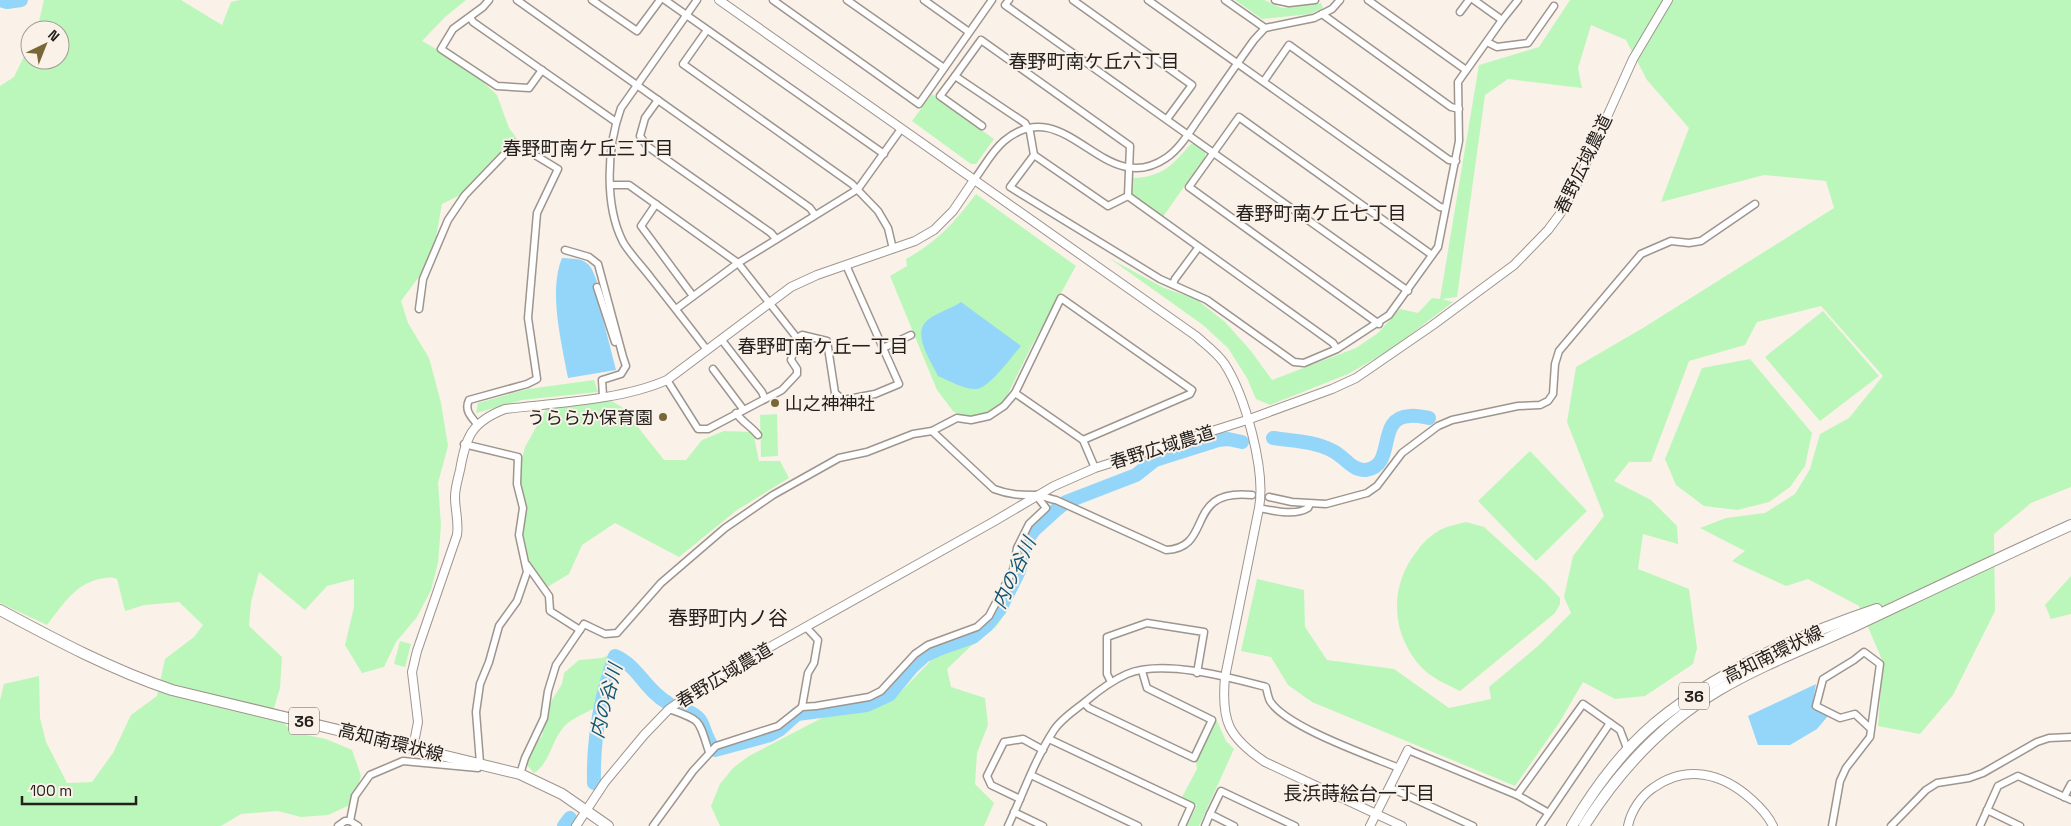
<svg xmlns="http://www.w3.org/2000/svg" width="2071" height="826" font-family="'Space Grotesk','Noto Sans JP',sans-serif">
  <rect width="100%" height="100%" fill="#faf1e9"/>
  <g fill="#bbf7ba">
    <path d="M44 0H181L222 25 231 2 240 0H466L445 17 422 41 466 66 497 95 509 128 516 137 460 195 442 204 436 237 421 274 401 301 408 323 429 358 441 403 448 446 438 483 441 525 438 563 431 590 417 617 396 642 384 667 362 673 345 645 354 607V579L327 586 305 610 259 572 251 602 249 626 282 657 280 688 273 711 292 732 326 739 352 750 361 776 352 804 328 815 301 817 278 811 241 814 221 826H0V700L4 684 39 676 40 718 46 742 67 783 92 782 113 753 131 715 157 696 165 659 194 637 203 625 179 602 144 605 125 611 117 579C110 576 106 578 99 579 74 585 62 606 47 625L0 603V86L14 77 30 44V60H60V30H37Z"/>
    <polygon points="1235,0 1264,0 1282,8 1321,3 1323,8 1310,14 1262,19"/>
    <polygon points="1570,0 2071,0 2071,487 2031,503 1994,534 1995,611 1953,695 1920,734 1878,726 1883,662 1859,606 1808,579 1786,586 1732,561 1745,551 1700,528 1726,518 1765,513 1795,494 1810,469 1820,434 1849,418 1883,376 1821,306 1757,322 1745,345 1689,361 1651,462 1629,462 1614,481 1651,500 1677,526 1678,544 1643,534 1638,569 1689,589 1697,648 1693,664 1645,696 1615,699 1583,682 1559,723 1515,786 1312,702 1288,685 1271,657 1241,651 1257,579 1304,590 1305,627 1327,660 1394,669 1449,708 1491,699 1489,687 1538,646 1571,613 1564,597 1573,556 1604,516 1567,422 1576,367 1643,328 1834,208 1826,181 1764,175 1661,202 1689,128 1647,80 1626,40 1591,25 1578,68 1582,88 1508,79 1485,95 1457,297 1442,299 1453,302 1390,350 1348,374 1270,405 1256,399 1247,378 1228,348 1203,325 1109,258 1164,288 1196,299 1225,322 1251,351 1272,380 1356,348 1378,333 1400,309 1418,313 1432,298 1440,299 1479,65 1539,47"/>
    <polygon points="932,94 994,139 976,164 971,164 912,121"/>
    <path d="M1191 144H1196L1205 151V157L1162 218 1131 195 1132 178C1163 177 1171 166 1191 144Z"/>
    <path d="M976 194 1076 266 1031 347 1004 402 983 415 972 416 962 417 953 411 937 390 890 276 907 266 906 259C937 242 955 222 976 194Z"/>
    <polygon points="1823,311 1879,376 1820,421 1765,357"/>
    <polygon points="1750,359 1812,433 1805,466 1790,487 1769,502 1737,510 1704,506 1676,485 1665,459 1702,368"/>
    <polygon points="594,380 598,392 522,400 476,413 478,403 528,389"/>
    <polygon points="608,399 622,407 664,460 686,460 702,440 724,431 753,432 759,461 780,461 789,478 737,510 679,557 615,523 582,545 569,574 544,589 532,572 523,544 525,504 519,470 525,447 545,411 556,407"/>
    <polygon points="777,414 778,456 761,457 760,415"/>
    <polygon points="1530,451 1587,511 1536,561 1478,501"/>
    <path d="M1466 522 1484 527 1546 583 1560 598V604L1555 613 1460 691C1444 683 1427 676 1416 661 1390 627 1391 583 1417 551 1424 541 1435 531 1447 527 1453 525 1459 524 1466 522Z"/>
    <polygon points="2071,576 2071,614 2051,619 2045,605"/>
    <polygon points="997,603 1009,608 996,627 971,646 947,669 951,687 985,698 988,725 977,753 975,784 994,803 984,826 720,826 711,806 720,784 733,768 749,756 839,709 868,709 892,701 940,651 972,628"/>
    <polygon points="400,641 411,644 405,667 394,664"/>
    <path d="M615 652C608 667 610 688 601 701 593 713 573 715 563 728 551 742 550 763 534 773L527 765 530 751 542 736 545 718 552 700 562 684 564 673 579 660 602 658Z"/>
    <polygon points="1214,720 1217,721 1226,741 1234,749 1199,826 1187,826 1197,805 1182,797 1197,769 1196,762"/>
  </g>
  <g fill="#93d6f9">
    <path d="M562 258C585 259 590 260 597 282L594 284 616 370 568 378C562 344 548 291 562 258Z"/>
    <path d="M961 302 1021 346C1012 356 989 389 976 389 963 389 950 381 938 376 931 361 910 332 929 319 938 312 951 309 961 302Z"/>
    <polygon points="1816,684 1812,707 1828,716 1817,729 1790,745 1758,745 1748,716"/>
  </g>
  <g fill="none" stroke-linecap="round" stroke-linejoin="round">
    <g stroke="#93d6f9" stroke-width="14">
      <polyline points="0,0 7,2 21,0"/>
      <path d="M1273 438C1294 441 1314 441 1333 451 1345 457 1352 471 1366 470 1397 466 1375 417 1410 416 1416 415 1423 417 1429 418"/>
      <path d="M676 707C713 718 697 729 715 750L770 735 779 730 797 714 867 705 889 695 912 667 924 656 939 649 973 637 986 626 1000 609 1019 571 1025 543 1034 530 1056 510 1066 502 1136 475 1155 460 1218 440 1228 439 1242 442"/>
      <path d="M594 783C593 740 601 695 615 656 638 666 646 691 668 703"/>
      <polyline points="564,826 570,818"/>
    </g>
    <defs>
      <g id="minor">
        <polyline points="489,0 483,7 453,29 441,49 497,86 529,88 542,70"/>
        <polyline points="517,0 810,208 815,215"/>
        <polyline points="592,0 637,31 660,0"/>
        <polyline points="665,0 884,154"/>
        <path d="M697 0 621 108C607 146 604 205 623 242 630 254 642 266 651 278 670 302 689 326 707 350"/>
        <polyline points="773,0 919,104 992,0"/>
        <polyline points="847,0 944,68"/>
        <polyline points="924,0 969,32"/>
        <polyline points="1009,0 1005,5 1408,291"/>
        <polyline points="1073,0 1192,85 1167,119"/>
        <polyline points="1148,0 1440,207 1445,208"/>
        <polyline points="1225,0 1265,28"/>
        <polyline points="1275,0 1289,3 1315,0"/>
        <polyline points="1368,0 1466,70"/>
        <polyline points="1460,12 1469,0"/>
        <polyline points="1322,14 1451,107 1459,109"/>
        <polyline points="470,17 473,22 616,122"/>
        <polyline points="1502,20 1518,0"/>
        <polyline points="707,30 683,64 852,184 878,211 888,228 893,249"/>
        <polyline points="1487,42 1497,47 1528,43 1554,6"/>
        <polyline points="955,76 940,96 982,126"/>
        <polyline points="1264,81 1289,45 1449,160 1456,161"/>
        <polyline points="658,100 645,118 640,136 647,146 771,233 776,239"/>
        <polyline points="1034,155 1108,206 1128,196"/>
        <path d="M974 180C984 167 992 151 1004 141 1066 89 1103 201 1166 158 1180 149 1190 131 1200 117 1218 91 1236 65 1254 40L1265 28 1314 18 1332 9 1340 0"/>
        <polyline points="611,185 629,185 738,263 797,338"/>
        <polyline points="656,204 641,226 693,296"/>
        <polyline points="565,250 589,257 598,264 623,357 626,366 621,374 602,380 603,396"/>
        <polyline points="1173,284 1175,279 1198,248"/>
        <polyline points="597,287 615,342"/>
        <path d="M419 309 423 279 448 220 465 195 515 143 558 169 537 213 528 318 537 379 527 384 469 400C464 410 471 417 478 425"/>
        <polyline points="676,309 738,263 858,189 901,129"/>
        <polyline points="1379,324 1189,187 1239,117 1432,255"/>
        <polyline points="797,338 802,335 827,341 835,393 843,400 875,394 899,384 846,265"/>
        <polyline points="721,339 762,392 765,399"/>
        <polyline points="883,348 911,335"/>
        <polyline points="1337,349 1304,363 1294,362 1207,300 1160,279 1010,187 1034,155 1030,132 1025,123 955,76 981,40 1130,146 1128,196 1333,343 1337,349 1389,315 1438,247 1459,141 1458,82 1502,20 1474,0"/>
        <polyline points="713,369 743,409"/>
        <polyline points="667,380 698,429 708,429 782,390 797,374 797,369 791,360 797,338"/>
        <polyline points="1015,393 1083,440 1095,468"/>
        <path d="M736 413C742 422 751 426 758 435"/>
        <polyline points="932,431 957,418 971,420 989,416 1004,406 1015,393 1061,298 1192,390 1190,394 1083,440"/>
        <polyline points="1269,497 1292,502 1326,504 1367,493 1377,486 1402,453 1438,426 1452,420 1518,406 1540,405 1548,401 1553,394 1555,364 1559,351 1641,254 1671,241 1689,243 1701,241 1755,204"/>
        <path d="M1259 508C1274 511 1295 516 1308 508L1310 504"/>
        <polyline points="527,565 549,596 550,611 580,630"/>
        <polyline points="1111,682 1107,674 1107,637 1147,623 1204,632 1197,673"/>
        <polyline points="1084,703 1089,708 1194,758 1212,720 1147,688 1142,671"/>
        <polyline points="802,707 808,673 814,663 818,640 806,627"/>
        <path d="M669 709C702 721 698 718 709 752"/>
        <polyline points="1049,739 1191,806 1182,826"/>
        <polyline points="1408,750 1517,795 1583,704 1620,730 1628,751"/>
        <path d="M520 774 525 758 544 718 548 691 556 665 584 624 605 634 617 633 661 583 725 528 773 495 839 458 867 452 913 434 932 431 994 489C1010 495 1020 495 1035 495 1042 495 1049 499 1056 500L1166 550C1215 548 1183 488 1252 495"/>
        <polyline points="1031,775 1138,826"/>
        <polyline points="1391,788 1473,826"/>
        <polyline points="1517,795 1547,812"/>
        <polyline points="2064,797 2071,784"/>
        <polyline points="1020,799 991,785 987,776 1004,742 1023,739 1043,750"/>
        <polyline points="1987,810 2020,826"/>
        <polyline points="1014,812 1043,826"/>
        <polyline points="1210,814 1221,791 1295,826"/>
        <polyline points="350,821 355,796 370,775 403,761 478,768 480,763 476,712 480,684 489,662 499,626 517,601 527,572 519,535 523,508 517,484 518,457 464,444"/>
        <polyline points="338,826 345,821 350,821 358,826"/>
        <polyline points="653,826 693,771 716,746 778,726 802,707 816,706 869,697 881,691 915,654 928,645 977,627 989,616 1013,570 1017,548 1029,524 1046,508 1036,495"/>
        <path d="M1008 826C1023 794 1035 759 1054 730 1061 719 1075 710 1085 702 1098 691 1111 681 1127 674 1163 659 1228 677 1266 687 1267 691 1268 697 1270 701 1286 727 1370 756 1399 768"/>
        <polyline points="1205,826 1210,814 1234,826"/>
        <polyline points="1540,826 1610,723"/>
        <polyline points="1832,826 1840,781 1846,768 1870,737 1880,664 1864,652 1854,660 1823,679 1816,706 1840,718 1855,714 1871,729"/>
        <polyline points="1891,826 1926,790 1937,783 1969,778 1983,773 2037,742 2049,738 2071,737"/>
        <polyline points="1980,826 1998,786 2018,776 2071,800"/>
      </g>
      <g id="tertiary">
        <path d="M719 0 1196 336C1206 345 1217 353 1224 363 1245 395 1266 470 1259 508L1225 677C1221 721 1228 737 1265 762L1402 826"/>
        <path d="M413 748 418 722 412 672 417 651 457 535C459 522 455 510 455 497 455 488 458 479 460 470 466 437 471 422 505 409 555 403 622 400 667 380L791 287 817 275 915 241 934 230 953 211 974 180"/>
        <polyline points="576,826 605,782 644,735 669,709 711,680 993,522 1054,486 1095,468 1247,420 1332,389 1356,378 1433,325 1514,265 1548,230 1560,214 1574,190 1633,59 1668,0"/>
        <polyline points="1370,826 1408,750"/>
        <path d="M1628 826C1631 811 1641 796 1653 788 1686 764 1722 773 1751 799 1760 807 1768 815 1773 826"/>
      </g>
      <g id="primary">
        <path d="M0 610C56 640 112 670 172 690L520 774 562 794 608 826"/>
        <path d="M1572 826C1594 789 1622 751 1655 723 1719 670 1799 635 1877 609"/>
        <path d="M1584 826C1618 772 1663 723 1719 690 1763 664 1812 646 1859 624 1929 591 2000 557 2071 525"/>
      </g>
    </defs>
    <use href="#minor" stroke="#9e958e" stroke-width="9"/>
    <use href="#tertiary" stroke="#9e958e" stroke-width="10"/>
    <use href="#primary" stroke="#9e958e" stroke-width="12"/>
    <use href="#minor" stroke="#fff" stroke-width="6"/>
    <use href="#tertiary" stroke="#fff" stroke-width="8"/>
    <use href="#primary" stroke="#fff" stroke-width="10"/>
  </g>
  <g fill="#7a6736" stroke="#faf1e9" stroke-width="2">
    <circle cx="775" cy="403" r="5"/>
    <circle cx="663" cy="417" r="5"/>
  </g>
  <g text-anchor="middle" dominant-baseline="central" stroke-width="4" stroke-linejoin="round" paint-order="stroke">
    <g fill="#faf1e9" stroke="#645f5a" stroke-width="1">
      <rect x="1679" y="682.5" width="30" height="27" rx="4"/>
      <rect x="289" y="707.5" width="30" height="27" rx="4"/>
    </g>
    <g font-size="16" font-weight="bold" fill="#23201d">
      <text x="1694" y="696">36</text>
      <text x="304" y="721">36</text>
    </g>
    <g font-size="18" fill="#23201d" stroke="#faf1e9">
      <text transform="translate(1583 164) rotate(-64)">春野広域農道</text>
      <text transform="translate(1162 447) rotate(-17)">春野広域農道</text>
      <text transform="translate(1773 654) rotate(-26)">高知南環状線</text>
      <text transform="translate(724 675) rotate(-31)">春野広域農道</text>
      <text transform="translate(391 742) rotate(14)">高知南環状線</text>
    </g>
    <g font-size="18" fill="#23201d" stroke="#faf1e9" text-anchor="start">
      <text x="785" y="403">山之神神社</text>
      <text x="653" y="417" text-anchor="end">うららか保育園</text>
    </g>
    <g font-size="19" fill="#23201d" stroke="#faf1e9">
      <text x="1094" y="61">春野町南ケ丘六丁目</text>
      <text x="588" y="148">春野町南ケ丘三丁目</text>
      <text x="1321" y="213">春野町南ケ丘七丁目</text>
      <text x="823" y="346">春野町南ケ丘一丁目</text>
      <text x="1359" y="793">長浜蒔絵台一丁目</text>
    </g>
    <g font-size="19" font-style="italic" fill="#115774" stroke="#faf1e9">
      <text transform="translate(1014 573) rotate(-65)">内の谷川</text>
      <text transform="translate(606 701) rotate(-75)">内の谷川</text>
    </g>
    <g font-size="20" fill="#23201d" stroke="#faf1e9">
      <text x="728" y="618">春野町内ノ谷</text>
    </g>
  </g>
  <g transform="translate(45 45) rotate(43)"><circle r="24" fill="#faf1e9" stroke="#a49d97"/>
  <path d="M0-4L9 19L0 12L-9 19Z" fill="#7a6736"/>
  <text y="-8" font-size="14" font-weight="bold" text-anchor="middle" fill="#23201d">N</text>
  </g>
  <path d="M22 796v8h114v-8" fill="none" stroke="#23201d" stroke-width="2.5"/>
  <text x="30" y="796" font-size="15" fill="#23201d" stroke="#faf1e9" stroke-width="4" paint-order="stroke">100 m</text>
</svg>
